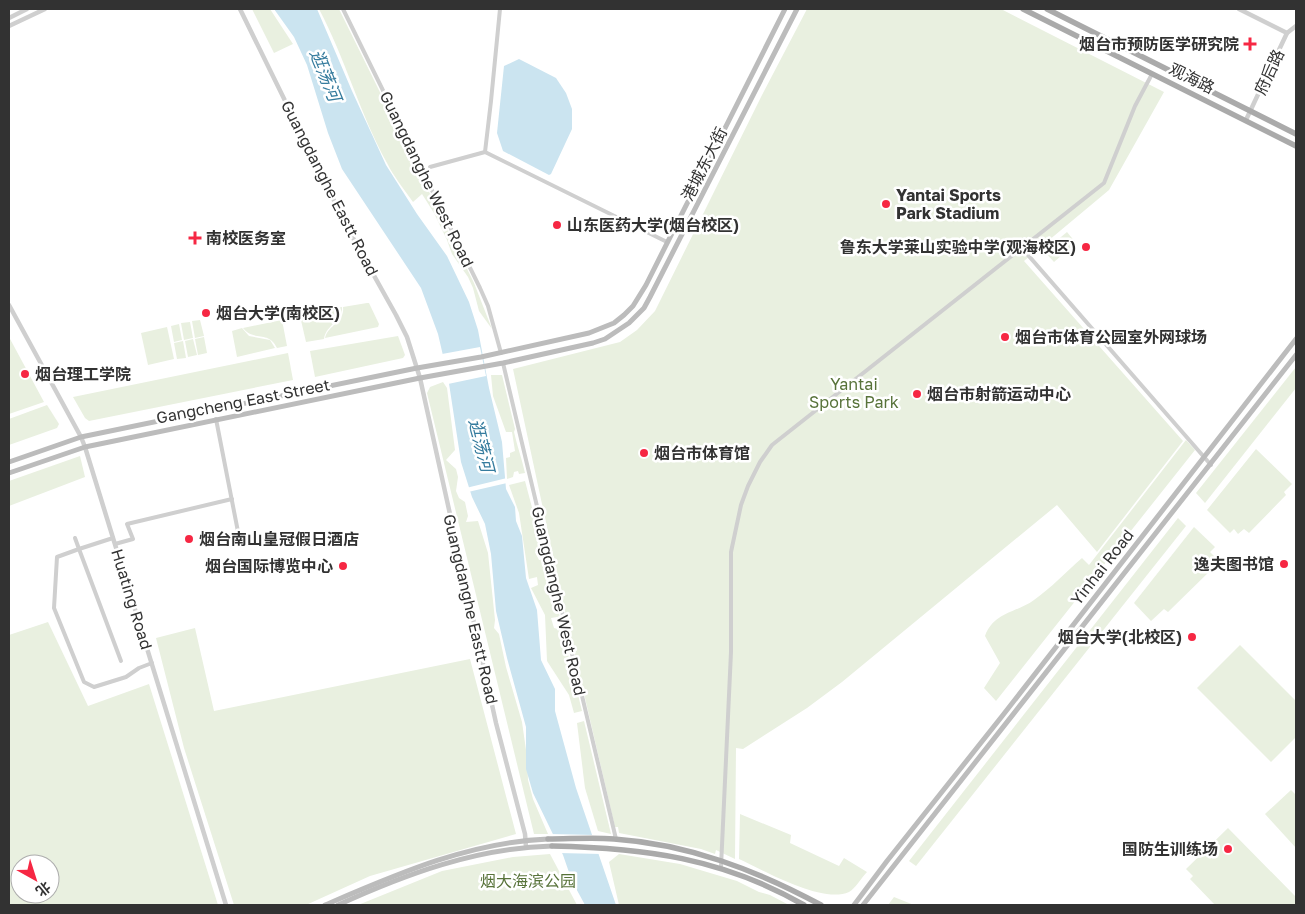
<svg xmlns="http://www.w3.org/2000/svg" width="1305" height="914" font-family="'Golos Text','Noto Sans SC',sans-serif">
  <rect width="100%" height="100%" fill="#fff"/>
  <g fill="#e9f0e0" fill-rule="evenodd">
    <polygon points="252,9 270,9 293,44 274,53"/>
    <path d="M319 9H339L474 283 492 329 479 311 473 288 468 277 452 254 447 240 434 213 422 194 413 202C404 189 394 177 387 163 360 114 345 58 319 9Z"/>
    <polygon points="807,9 1001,9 1164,92 1109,190 1024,261 1183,441 1097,552 1057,505 842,682 807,708 743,749 736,748 735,859 716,850 715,854 701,849 619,833 618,827 615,827 568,625 513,369 620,342 637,330 655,311 762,95"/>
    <polygon points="1067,232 1076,243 1054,262 1044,251"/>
    <path d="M367 303H369L379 324 378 327 325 338C328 325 345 322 343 307Z"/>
    <path d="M342 307C343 322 326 324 324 339L306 342 300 316Z"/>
    <polygon points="200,320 204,336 195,338 192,321"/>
    <path d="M282 320 287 346 277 348C269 330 254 342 243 328Z"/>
    <polygon points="190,322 193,338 184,340 181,323"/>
    <polygon points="179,324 182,340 174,342 171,326"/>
    <polygon points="167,327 174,359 148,365 141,333"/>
    <polygon points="242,328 249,336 270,340 275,348 237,357 232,331"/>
    <polygon points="398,336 405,355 403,358 315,377 310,351"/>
    <polygon points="9,337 44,402 9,414"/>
    <polygon points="204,337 207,353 198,355 195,339"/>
    <polygon points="193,339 197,355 188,357 185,341"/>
    <polygon points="183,341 186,358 177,359 174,343"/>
    <polygon points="288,353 293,380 89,421 85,418 73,397"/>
    <polygon points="1296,367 1296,388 1205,503 1196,493"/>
    <path d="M491 375H502L515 429 514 432C517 446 522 459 525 473L519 474 518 471 514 472 513 477 507 479 506 458 510 457V453L515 451 512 432H506L493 396Z"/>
    <polygon points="443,382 447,388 455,450 446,460 456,469 458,477 456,491 459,498 465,502 468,516 466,522 478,521 488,553 495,620 494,628 499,634 506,667 522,722 527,757 528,780 533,799 548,834 534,834 427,393 430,387"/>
    <polygon points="47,405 59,424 57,428 9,445 9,419"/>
    <path d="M1186 440 1195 450 996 701 984 688 1000 663 985 636C994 612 1016 613 1034 600 1051 588 1066 572 1082 558L1089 565Z"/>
    <polygon points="1256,449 1292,484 1284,492 1286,495 1249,533 1244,529 1238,534 1234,529 1230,533 1207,510"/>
    <polygon points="80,456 85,477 9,506 9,481"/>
    <polygon points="525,481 543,549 535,552 539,560 545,559 562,625 557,622 557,617 551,618 554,628 562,630 582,711 574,713 569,695 547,661 545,615 531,588 538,585 537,577 529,579 519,513 509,485"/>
    <polygon points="1178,518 1186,526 916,866 909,861"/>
    <polygon points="1194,527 1215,547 1210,552 1216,558 1210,564 1213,568 1168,612 1164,609 1151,621 1134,603"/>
    <path d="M48 622 88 706 149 684 218 905H9V635ZM20 864H50V894H20Z"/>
    <polygon points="195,628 214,711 470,659 516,834 370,876 306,905 234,905 184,748 156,638"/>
    <polygon points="1240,645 1296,701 1296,737 1271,762 1197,688"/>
    <polygon points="584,721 611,834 598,831 585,788 577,723"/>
    <polygon points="1291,790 1296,795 1296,848 1265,814"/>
    <path d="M740 814 791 835 790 843 839 866 844 858 867 872C862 877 855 889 849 892 822 904 765 871 739 859Z"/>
    <polygon points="1228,828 1296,897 1296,905 1215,905 1190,879 1193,876 1186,869"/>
    <polygon points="550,854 577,905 358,905 442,871 513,857"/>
    <polygon points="619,854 680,864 737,881 759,892 770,895 789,905 619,905 609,862"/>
    <polygon points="894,897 914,905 888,905"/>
  </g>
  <g fill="#cbe4f0">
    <polygon points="274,9 317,9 352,91 386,165 417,214 447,256 469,302 478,330 489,388 502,442 506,489 515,507 516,521 522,536 526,578 537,610 541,660 555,689 555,711 576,788 616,905 585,905 572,881 563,855 533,793 526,769 526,727 507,658 496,611 491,554 485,524 472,497 461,462 448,377 438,334 421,288 342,169 328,133 307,65 294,37"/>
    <polygon points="519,59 556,78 566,93 572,109 572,129 551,174 549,175 503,151 497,133 504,66"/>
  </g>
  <g fill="#fff">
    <polygon points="480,347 486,376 448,384 442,354"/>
    <polygon points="507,478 507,483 468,492 466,488"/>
    <polygon points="550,834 595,835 601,854 559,853"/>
  </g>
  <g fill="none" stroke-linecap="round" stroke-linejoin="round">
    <g stroke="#cfcfcf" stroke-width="4">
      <polyline points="343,9 480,288 488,306 501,353"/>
      <polyline points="485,152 667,242"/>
      <polyline points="430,167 485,152 491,101 500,9"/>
      <polyline points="1021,247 1211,465"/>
      <polyline points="503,363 616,839"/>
      <polyline points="216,419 240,542"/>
      <polyline points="75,538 79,549 113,538"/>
      <polyline points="115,544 133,539 127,524 232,499"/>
      <polyline points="121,661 79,549 57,557 54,608 84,682 94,687 126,677 139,668 152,663"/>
      <polyline points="721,867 731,652 731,552 741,505 748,486 760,462 772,445 1104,183 1135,106 1152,74"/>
    </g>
    <g stroke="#cfcfcf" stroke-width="4.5">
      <polyline points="240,9 348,229 396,315 407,337 420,378 496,723 525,834 526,847"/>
      <polyline points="1239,9 1287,33"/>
      <polyline points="9,18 27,9"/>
      <polyline points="9,26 45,9"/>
      <polyline points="1246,120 1287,33 1296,26"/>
      <polyline points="9,305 81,437 85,447 226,905"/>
    </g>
    <g stroke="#bcbcbc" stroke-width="5">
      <polyline points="9,462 81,437 417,368 481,357 589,333 614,323 624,315 633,306 646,285 785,9"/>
      <polyline points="9,473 85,447 420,378 503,363 593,343 605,339 629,323 644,308 650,297 797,9"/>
      <path d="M325 905C397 874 469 842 548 839"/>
      <path d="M338 905C406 874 476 848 552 846"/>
      <polyline points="854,905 887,861 1003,715 1296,339"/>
      <polyline points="863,905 1296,355"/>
    </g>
    <g stroke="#aaa" stroke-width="5.5">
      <polyline points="1023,9 1296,146"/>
      <polyline points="1047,9 1296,134"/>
      <path d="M548 839C570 839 592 837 614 839 688 844 756 870 821 905"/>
      <path d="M552 846C645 848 722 858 804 905"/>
    </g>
  </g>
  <g fill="#f62743" stroke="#fff" stroke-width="2">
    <path d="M1247.5 36.5h5v5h5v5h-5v5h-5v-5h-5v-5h5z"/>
    <circle cx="886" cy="204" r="5"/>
    <circle cx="557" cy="225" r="5"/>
    <path d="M192.5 230.5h5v5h5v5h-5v5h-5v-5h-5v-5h5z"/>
    <circle cx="1086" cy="247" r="5"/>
    <circle cx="206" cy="313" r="5"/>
    <circle cx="1005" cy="337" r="5"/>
    <circle cx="25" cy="374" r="5"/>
    <circle cx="917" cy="394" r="5"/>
    <circle cx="644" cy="453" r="5"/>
    <circle cx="189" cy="539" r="5"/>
    <circle cx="1284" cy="564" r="5"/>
    <circle cx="343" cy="566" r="5"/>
    <circle cx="1192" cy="637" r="5"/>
    <circle cx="1228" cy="849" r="5"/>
  </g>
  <g text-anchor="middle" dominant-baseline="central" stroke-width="5" stroke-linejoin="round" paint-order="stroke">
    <g font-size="16" font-weight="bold" fill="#323232" stroke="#fff" text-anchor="start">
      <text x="1239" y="44" text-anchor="end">烟台市预防医学研究院</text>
      <text x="896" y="195">Yantai Sports<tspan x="896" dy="18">Park Stadium</tspan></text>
      <text x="567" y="225">山东医药大学(烟台校区)</text>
      <text x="206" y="238">南校医务室</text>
      <text x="1076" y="247" text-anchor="end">鲁东大学莱山实验中学(观海校区)</text>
      <text x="216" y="313">烟台大学(南校区)</text>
      <text x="1015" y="337">烟台市体育公园室外网球场</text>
      <text x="35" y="374">烟台理工学院</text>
      <text x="927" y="394">烟台市射箭运动中心</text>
      <text x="654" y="453">烟台市体育馆</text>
      <text x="199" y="539">烟台南山皇冠假日酒店</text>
      <text x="1274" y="564" text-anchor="end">逸夫图书馆</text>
      <text x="333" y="566" text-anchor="end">烟台国际博览中心</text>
      <text x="1182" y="637" text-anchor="end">烟台大学(北校区)</text>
      <text x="1218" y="849" text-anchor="end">国防生训练场</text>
    </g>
    <g font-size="16" fill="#323232" stroke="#fff">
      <text transform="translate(1269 72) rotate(-65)">府后路</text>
      <text transform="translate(1192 78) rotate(26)">观海路</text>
      <text transform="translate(704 164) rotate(-63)">港城东大街</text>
      <text transform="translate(427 179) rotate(64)">Guangdanghe West Road</text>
      <text transform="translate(330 188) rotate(63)">Guangdanghe Eastt Road</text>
      <text transform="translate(243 401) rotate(-11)">Gangcheng East Street</text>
      <text transform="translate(1102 567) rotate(-52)">Yinhai Road</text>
      <text transform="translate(132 599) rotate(73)">Huating Road</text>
      <text transform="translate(559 601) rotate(77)">Guangdanghe West Road</text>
      <text transform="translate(471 609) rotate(77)">Guangdanghe Eastt Road</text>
    </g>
    <g font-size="16" fill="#58733a" stroke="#fff">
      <text x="854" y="384">Yantai<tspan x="854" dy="18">Sports Park</tspan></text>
      <text x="528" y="881">烟大海滨公园</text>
    </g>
    <g font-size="18" font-style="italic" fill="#367c9e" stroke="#fff">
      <text transform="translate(326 75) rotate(68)">逛荡河</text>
      <text transform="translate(482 445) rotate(76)">逛荡河</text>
    </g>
  </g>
  <rect width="1305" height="914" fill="none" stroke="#323232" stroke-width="20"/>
  <g transform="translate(35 879) rotate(141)"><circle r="24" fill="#ffffff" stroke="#adadad"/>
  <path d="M0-4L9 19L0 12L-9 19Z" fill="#f62743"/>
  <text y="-8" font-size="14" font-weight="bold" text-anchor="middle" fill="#323232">北</text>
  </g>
</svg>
